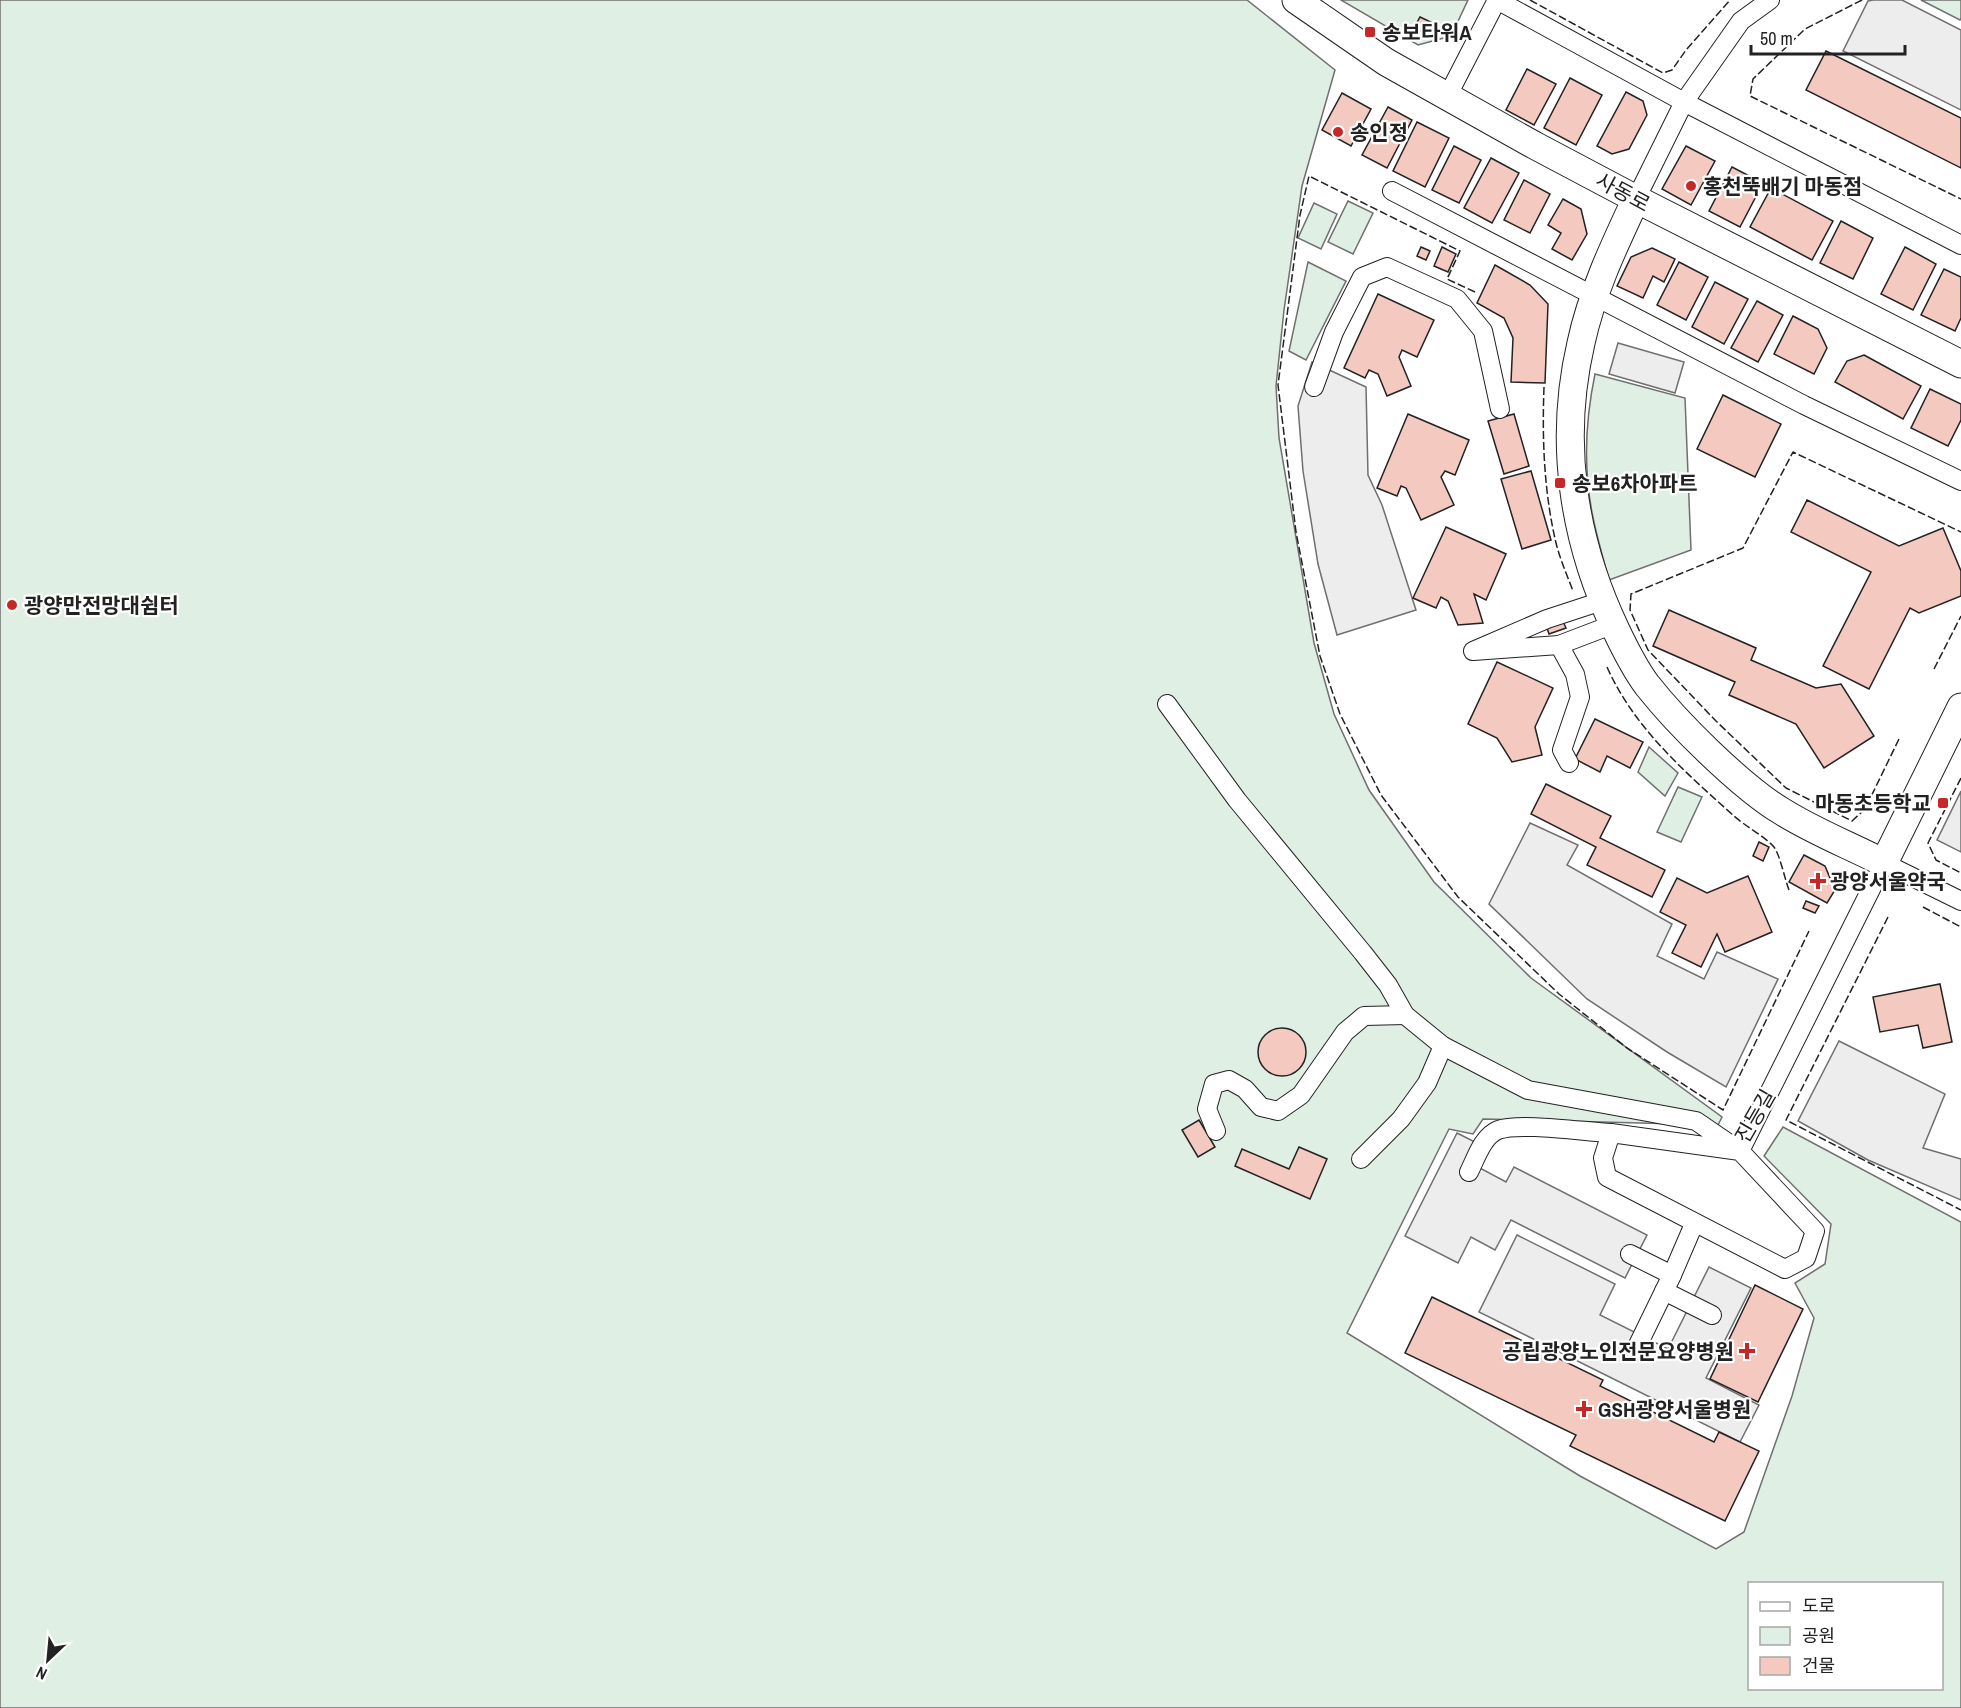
<svg xmlns="http://www.w3.org/2000/svg" width="1961" height="1708" font-family="'Archivo Narrow','Noto Sans KR',sans-serif">
  <rect width="100%" height="100%" fill="#fff"/>
  <g fill="#e0efe3" stroke="#6f6f6f" stroke-width="1.5" fill-rule="evenodd">
    <path d="M0 0H1247L1335 70 1302 186 1284 310 1276 386 1279 438 1314 643 1334 714 1369 790 1434 882 1531 978 1722 1117 1718 1125 1483 1119 1473 1134 1449 1129 1347 1333 1580 1476 1716 1549 1744 1532 1792 1396 1814 1318 1795 1283 1825 1264 1831 1224 1764 1156 1783 1127 1961 1222V1708H0ZM1750 1584H1942V1688H1750Z"/>
    <polygon points="1341,0 1468,0 1451,36 1418,45"/>
    <polygon points="1921,0 1961,0 1961,18 1960,20"/>
    <polygon points="1348,201 1373,213 1353,254 1328,242"/>
    <polygon points="1314,203 1337,214 1321,249 1298,238"/>
    <polygon points="1308,262 1346,281 1306,360 1289,351"/>
    <path d="M1595 374 1685 398 1691 550 1609 580C1604 561 1598 541 1594 522 1583 473 1585 422 1595 374Z"/>
    <polygon points="1649,747 1678,773 1665,796 1638,772"/>
    <polygon points="1678,787 1702,797 1681,842 1657,832"/>
  </g>
  <g fill="#ededed" stroke="#6f6f6f" stroke-width="1.5">
    <polygon points="1873,0 1902,0 1961,30 1961,110 1843,51 1868,1"/>
    <polygon points="1618,343 1684,362 1675,393 1609,374"/>
    <polygon points="1312,362 1366,387 1368,475 1382,505 1416,610 1337,635 1318,564 1303,471 1298,406"/>
    <polygon points="1961,791 1961,852 1937,840"/>
    <polygon points="1530,823 1578,845 1567,865 1672,924 1657,956 1704,979 1717,952 1778,979 1726,1087 1667,1052 1587,999 1489,904"/>
    <polygon points="1839,1041 1945,1094 1923,1148 1961,1159 1961,1200 1868,1160 1798,1121"/>
    <polygon points="1457,1133 1485,1147 1476,1166 1506,1182 1514,1167 1647,1235 1625,1278 1511,1220 1495,1250 1471,1237 1458,1263 1405,1236"/>
    <polygon points="1517,1235 1615,1284 1600,1315 1668,1349 1709,1267 1751,1288 1706,1378 1759,1405 1740,1442 1479,1312"/>
  </g>
  <g fill="#f3c9c0" stroke="#222" stroke-width="1.5">
    <polygon points="1420,17 1435,24 1429,35 1414,28"/>
    <polygon points="1826,51 1961,118 1961,168 1806,90"/>
    <polygon points="1527,69 1556,84 1534,125 1506,110"/>
    <polygon points="1570,78 1602,95 1576,145 1544,128"/>
    <polygon points="1626,92 1643,101 1647,115 1629,149 1612,154 1597,146"/>
    <polygon points="1342,93 1371,109 1351,146 1322,130"/>
    <polygon points="1388,107 1412,120 1387,168 1362,155"/>
    <polygon points="1417,122 1449,138 1425,187 1393,171"/>
    <polygon points="1454,146 1481,160 1459,203 1432,190"/>
    <polygon points="1686,146 1715,161 1691,205 1662,189"/>
    <polygon points="1491,158 1519,173 1492,223 1464,208"/>
    <polygon points="1732,167 1763,183 1740,227 1709,211"/>
    <polygon points="1524,180 1550,194 1530,233 1504,220"/>
    <polygon points="1771,188 1833,221 1812,260 1750,227"/>
    <polygon points="1563,199 1581,209 1587,234 1572,260 1552,249 1561,233 1548,225"/>
    <polygon points="1841,221 1873,238 1853,279 1820,263"/>
    <polygon points="1421,247 1430,251 1426,260 1417,256"/>
    <polygon points="1442,247 1456,254 1448,272 1434,266"/>
    <polygon points="1905,247 1936,264 1913,310 1881,294"/>
    <polygon points="1652,248 1675,259 1664,282 1653,276 1643,298 1617,286 1631,257"/>
    <polygon points="1679,262 1708,277 1686,320 1657,305"/>
    <polygon points="1495,265 1530,285 1548,304 1545,383 1511,382 1513,338 1504,318 1477,303"/>
    <polygon points="1944,269 1961,277 1961,318 1955,331 1921,315"/>
    <polygon points="1715,282 1748,299 1724,344 1692,327"/>
    <polygon points="1378,294 1434,320 1417,357 1402,350 1399,357 1411,386 1387,396 1378,374 1369,370 1365,378 1344,368"/>
    <polygon points="1757,301 1783,315 1758,362 1731,348"/>
    <polygon points="1793,316 1818,329 1827,348 1814,374 1774,354"/>
    <polygon points="1864,355 1921,386 1903,419 1835,382 1847,361"/>
    <polygon points="1930,389 1961,404 1961,420 1948,446 1911,428"/>
    <polygon points="1723,395 1781,424 1755,477 1697,449"/>
    <polygon points="1408,414 1469,440 1455,475 1445,471 1441,477 1454,505 1421,520 1406,488 1401,486 1397,496 1377,488"/>
    <polygon points="1514,414 1529,466 1504,474 1488,421"/>
    <polygon points="1531,471 1551,540 1522,549 1501,479"/>
    <polygon points="1807,500 1899,546 1943,528 1961,571 1961,596 1919,613 1910,608 1869,689 1823,666 1871,572 1791,532"/>
    <polygon points="1446,527 1506,554 1486,600 1474,594 1483,623 1458,625 1448,601 1441,597 1436,608 1413,598"/>
    <polygon points="1669,610 1756,648 1751,660 1816,688 1841,684 1874,736 1824,768 1796,724 1729,695 1735,682 1653,646"/>
    <polygon points="1562,619 1566,628 1549,634 1546,625"/>
    <polygon points="1497,662 1553,688 1535,727 1542,755 1512,762 1497,738 1468,724"/>
    <polygon points="1595,719 1643,742 1630,768 1607,756 1600,772 1575,759"/>
    <polygon points="1546,784 1611,816 1600,838 1665,870 1652,897 1587,865 1596,847 1531,814"/>
    <polygon points="1759,842 1769,847 1763,861 1753,856"/>
    <polygon points="1804,855 1825,866 1835,890 1827,903 1789,882"/>
    <polygon points="1748,876 1772,932 1725,952 1717,934 1701,967 1672,953 1686,925 1660,912 1677,878 1707,893"/>
    <polygon points="1806,901 1819,906 1815,913 1803,908"/>
    <polygon points="1940,984 1952,1042 1923,1048 1918,1025 1880,1032 1873,997"/>
    <circle cx="1282" cy="1052" r="24"/>
    <polygon points="1199,1120 1215,1147 1198,1157 1182,1130"/>
    <polygon points="1299,1147 1327,1159 1310,1199 1235,1166 1242,1149 1289,1169"/>
    <polygon points="1755,1285 1803,1309 1758,1402 1710,1379"/>
    <polygon points="1432,1297 1603,1380 1600,1386 1714,1442 1719,1432 1759,1451 1725,1521 1570,1446 1576,1435 1405,1353"/>
  </g>
  <g fill="none" stroke-linecap="round" stroke-linejoin="round">
    <defs>
      <g id="street">
        <polyline points="1497,0 1684,102 1961,245"/>
        <polyline points="1447,97 1497,0"/>
        <polyline points="1392,191 1804,405 1961,481"/>
        <polyline points="1636,199 1684,102 1741,21 1770,0"/>
        <polyline points="1314,387 1334,332 1362,277 1387,267 1457,299 1483,331 1500,409"/>
        <polyline points="1602,601 1547,619 1473,651 1559,645 1614,624"/>
        <polyline points="1559,645 1575,674 1580,697 1562,750 1569,763"/>
        <polyline points="1167,704 1237,800 1363,953 1388,985 1405,1015 1443,1046"/>
        <polyline points="1216,1131 1207,1109 1214,1084 1229,1080 1245,1089 1261,1107 1278,1111 1301,1095 1345,1032 1364,1016 1405,1015"/>
        <polyline points="1740,1151 1884,863 1961,901"/>
        <polyline points="1361,1159 1401,1119 1427,1083 1443,1046 1528,1090 1696,1121 1740,1151 1815,1231 1806,1258 1785,1269 1607,1177 1603,1158 1611,1133 1740,1151"/>
        <path d="M1469 1172C1476 1158 1483 1136 1498 1130 1519 1122 1586 1132 1611 1133"/>
        <polyline points="1630,1254 1672,1275"/>
        <polyline points="1664,1291 1712,1315"/>
        <polyline points="1635,1351 1672,1275 1694,1224"/>
      </g>
      <g id="secondary">
        <polyline points="1296,0 1386,62 1534,145 1636,199 1961,364"/>
        <path d="M1636 199C1614 246 1592 292 1581 343 1558 442 1573 540 1616 630 1625 649 1635 669 1647 685 1666 709 1687 731 1709 752 1731 773 1757 797 1783 812 1815 832 1851 846 1884 863L1961 707"/>
      </g>
    </defs>
    <use href="#street" stroke="#222" stroke-width="20"/>
    <use href="#secondary" stroke="#222" stroke-width="29"/>
    <use href="#street" stroke="#fff" stroke-width="18"/>
    <use href="#secondary" stroke="#fff" stroke-width="27"/>
    <g stroke="#222" stroke-width="1.5" stroke-dasharray="8 3" stroke-linecap="butt">
      <polyline points="1530,0 1663,73 1672,70 1686,50 1730,0"/>
      <polyline points="1862,0 1805,29 1753,79 1750,96 1961,199"/>
      <polyline points="1475,292 1447,279 1460,251 1309,176 1300,215 1278,385 1296,532 1320,656 1340,714 1381,795 1458,897 1559,994 1627,1048 1723,1110 1809,931"/>
      <path d="M1544 387C1542 440 1544 492 1556 543 1560 559 1567 575 1573 591"/>
      <path d="M1607 667C1634 728 1685 772 1734 816 1745 826 1764 836 1774 847 1780 855 1785 880 1789 890"/>
      <polyline points="1934,669 1961,616"/>
      <polyline points="1899,739 1865,809 1852,821 1786,788 1716,721 1648,650 1630,610 1631,594 1743,548 1793,452 1961,532"/>
      <polyline points="1961,778 1928,843 1936,860 1961,873"/>
      <polyline points="1923,907 1961,927"/>
      <polyline points="1888,917 1786,1120 1961,1210"/>
    </g>
  </g>
  <g fill="#c62828" stroke="#fff" stroke-width="2">
    <rect x="1364" y="26" width="12" height="12" rx="3"/>
    <circle cx="1338" cy="132" r="6"/>
    <circle cx="1691" cy="186" r="6"/>
    <rect x="1554" y="477" width="12" height="12" rx="3"/>
    <circle cx="12" cy="605" r="6"/>
    <rect x="1937" y="797" width="12" height="12" rx="3"/>
    <path d="M1815 872h6v6h6v6h-6v6h-6v-6h-6v-6h6z"/>
    <path d="M1744 1342h6v6h6v6h-6v6h-6v-6h-6v-6h6z"/>
    <path d="M1581 1400h6v6h6v6h-6v6h-6v-6h-6v-6h6z"/>
  </g>
  <g text-anchor="middle" dominant-baseline="central" stroke-width="4.5" stroke-linejoin="round" paint-order="stroke">
    <g font-size="21" font-weight="bold" fill="#222" stroke="#fff" text-anchor="start">
      <text x="1382" y="32">송보타워A</text>
      <text x="1350" y="132">송인정</text>
      <text x="1703" y="186">홍천뚝배기 마동점</text>
      <text x="1572" y="483">송보6차아파트</text>
      <text x="24" y="605">광양만전망대쉼터</text>
      <text x="1931" y="803" text-anchor="end">마동초등학교</text>
      <text x="1830" y="881">광양서울약국</text>
      <text x="1734" y="1351" text-anchor="end">공립광양노인전문요양병원</text>
      <text x="1598" y="1409">GSH광양서울병원</text>
    </g>
    <g font-size="21" fill="#222" stroke="#fff">
      <text transform="translate(1623 192) rotate(28)">사동로</text>
      <text transform="translate(1755 1116) rotate(-60)">진등길</text>
    </g>
  </g>
  <rect x="1748" y="1582" width="195" height="108" fill="#ffffff" stroke="#a7a7a7" stroke-width="1.5"/>
  <rect x="1760" y="1602" width="30" height="9" fill="#ffffff" stroke="#a7a7a7" stroke-width="1.5"/>
  <text x="1802" y="1612" font-size="18" fill="#222222">도로</text>
  <rect x="1760" y="1627" width="30" height="18" fill="#e0efe3" stroke="#a7a7a7" stroke-width="1.5"/>
  <text x="1802" y="1642" font-size="18" fill="#222222">공원</text>
  <rect x="1760" y="1657" width="30" height="18" fill="#f3c9c0" stroke="#a7a7a7" stroke-width="1.5"/>
  <text x="1802" y="1672" font-size="18" fill="#222222">건물</text>
  <g transform="translate(48 1660) rotate(206)" stroke="#ffffff" stroke-width="4.5" paint-order="stroke">
  <path d="M0-4.5L10 22L0 15L-10 22Z" fill="#222222"/>
  <text y="-9" font-size="16" font-weight="bold" text-anchor="middle" fill="#222222">N</text>
  </g>
  <path d="M1751 45v9h154v-9" fill="none" stroke="#222222" stroke-width="3"/>
  <text x="1760" y="45" font-size="18" fill="#222222" stroke="#ffffff" stroke-width="4.5" paint-order="stroke">50 m</text>
</svg>
